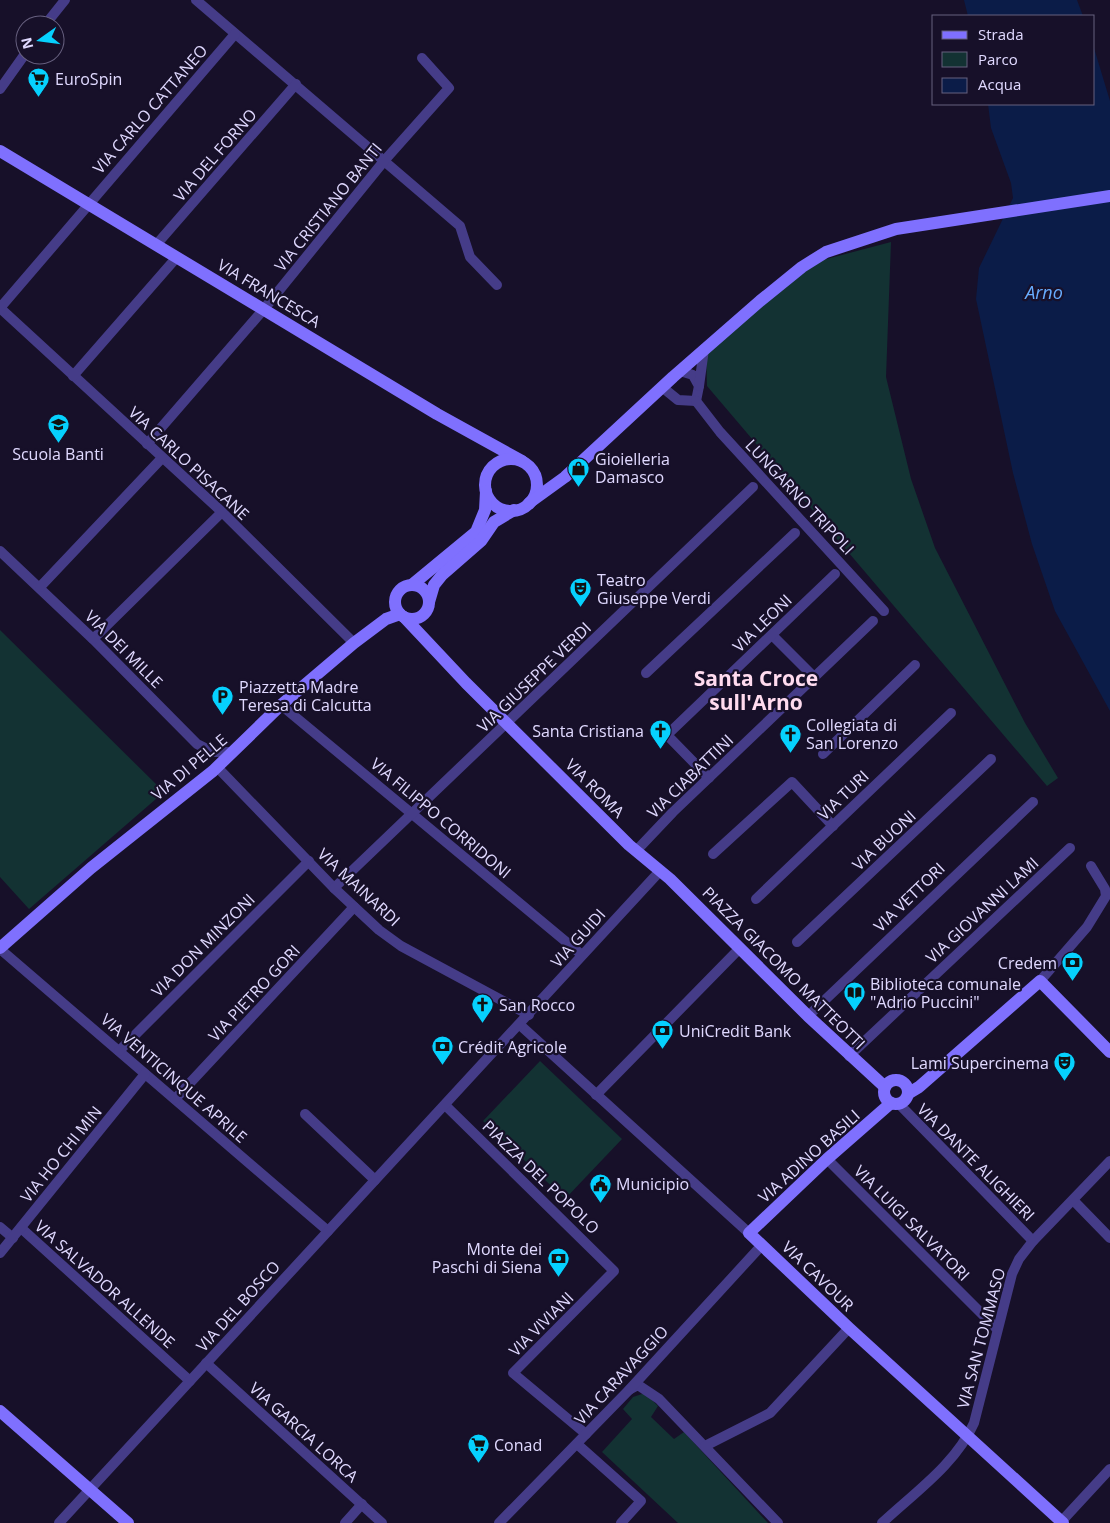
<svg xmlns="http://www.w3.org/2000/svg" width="1110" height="1523" font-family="'Open Sans',sans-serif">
  <rect width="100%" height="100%" fill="#171029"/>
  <g fill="#133233">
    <polygon points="891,242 886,377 911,479 935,548 1025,723 1058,778 1047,786 707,386 706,349 819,261"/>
    <polygon points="0,630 164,792 29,909 0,877"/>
    <polygon points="540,1061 622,1139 565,1199 483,1121"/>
    <polygon points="645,1393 658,1406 651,1417 674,1439 684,1432 768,1523 678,1523 602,1452 632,1419 623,1409 633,1397"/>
  </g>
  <g fill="#0b1c48">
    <polygon points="964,0 1077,0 1083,16 968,16"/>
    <polygon points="1094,48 1110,101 1110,711 1055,611 1032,544 1013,473 976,299 979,268 1013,198 1011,183 991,128 988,104 1094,104"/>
  </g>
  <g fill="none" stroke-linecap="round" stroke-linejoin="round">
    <g stroke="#453c88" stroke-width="10">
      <polyline points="196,0 460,226 470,257 497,285"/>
      <polyline points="45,25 65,0"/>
      <polyline points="235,34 0,308 222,512 354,643"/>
      <polyline points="0,89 25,54"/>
      <polyline points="156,245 296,84"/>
      <polyline points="680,371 693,375 699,386 696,401"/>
      <polyline points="73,376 177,257"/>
      <polyline points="699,386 704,349"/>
      <polyline points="662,387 678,400 696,401"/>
      <polyline points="696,401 720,432 884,611"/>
      <polyline points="147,444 264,309 384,161 449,88 422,58"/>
      <polyline points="0,551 93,639 197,744 213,752 233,752"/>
      <polyline points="40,587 162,458"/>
      <polyline points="772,635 814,677"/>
      <polyline points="93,639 222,512"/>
      <polyline points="646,673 795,533"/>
      <polyline points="281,705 582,955"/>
      <polyline points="823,754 915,665"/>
      <polyline points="217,767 334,888 379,930 401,946 529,1015"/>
      <polyline points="709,778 667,735 835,574"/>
      <polyline points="636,851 673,812 873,621"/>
      <polyline points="713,854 792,782 833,826"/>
      <polyline points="334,888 753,487"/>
      <polyline points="756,899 951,713"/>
      <polyline points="797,942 991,759"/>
      <polyline points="0,949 328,1231"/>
      <polyline points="1040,981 1087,927 1106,896 1105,889 1091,866"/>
      <polyline points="808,1016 1033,802"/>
      <polyline points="520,1025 749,1233"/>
      <polyline points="119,1051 309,861"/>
      <polyline points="849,1056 1070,848"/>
      <polyline points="596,1095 740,948"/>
      <polyline points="175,1099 354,907"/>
      <polyline points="899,1104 1033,1241"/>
      <polyline points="445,1105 614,1271 513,1373 586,1434"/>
      <polyline points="305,1114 375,1180"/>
      <polyline points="827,1159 997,1329"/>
      <polyline points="1074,1201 1110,1238"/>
      <polyline points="0,1227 13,1238"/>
      <polyline points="21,1228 190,1381"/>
      <polyline points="0,1253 145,1074"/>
      <polyline points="206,1363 382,1523"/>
      <polyline points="629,1390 638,1385 659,1399 778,1523"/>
      <polyline points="577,1444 641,1501 621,1523"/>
      <polyline points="705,1446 770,1413 849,1328"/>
      <polyline points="59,1523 660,871"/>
      <polyline points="345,1523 362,1504"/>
      <polyline points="499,1523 629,1390 762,1245"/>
      <path d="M882 1523C914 1493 956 1464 974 1423L1012 1274 1019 1259 1033 1241 1110 1161"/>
      <polyline points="1060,1523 1110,1469"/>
    </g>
    <g stroke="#7f70fe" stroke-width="12">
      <polyline points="0,151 437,414 522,461"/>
      <circle cx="511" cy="485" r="26"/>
      <polyline points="529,503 565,477 673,377 760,301 802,267 826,252 896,229 1110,196"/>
      <polyline points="413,584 476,532 485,510 486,491"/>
      <circle cx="412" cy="602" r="17"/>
      <polyline points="429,602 434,585 442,575 481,541 494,522 514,510"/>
      <polyline points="404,617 466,683 629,845 670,879 808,1016 885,1087"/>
      <polyline points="0,948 91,868 213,771 281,705 354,643 386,619 400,614"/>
      <circle cx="896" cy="1092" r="12"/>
      <polyline points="909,1093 919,1087 1040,981 1110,1052"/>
      <polyline points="891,1103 827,1159 749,1233 849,1328 1063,1523"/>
      <polyline points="0,1411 128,1523"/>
    </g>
  </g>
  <defs>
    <symbol id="supermarket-pin" viewBox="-11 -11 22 30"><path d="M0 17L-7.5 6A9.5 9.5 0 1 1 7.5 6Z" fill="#06d1fe" stroke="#171029"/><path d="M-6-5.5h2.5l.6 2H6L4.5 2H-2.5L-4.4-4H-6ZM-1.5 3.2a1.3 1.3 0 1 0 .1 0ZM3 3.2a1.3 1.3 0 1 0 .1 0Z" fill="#111"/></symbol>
    <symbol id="school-pin" viewBox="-11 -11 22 30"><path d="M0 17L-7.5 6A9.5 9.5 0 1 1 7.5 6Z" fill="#06d1fe" stroke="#171029"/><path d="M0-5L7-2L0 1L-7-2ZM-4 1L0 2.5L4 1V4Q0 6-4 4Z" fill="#111"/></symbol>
    <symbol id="shop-pin" viewBox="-11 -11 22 30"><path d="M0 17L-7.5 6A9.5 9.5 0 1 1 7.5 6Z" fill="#06d1fe" stroke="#171029"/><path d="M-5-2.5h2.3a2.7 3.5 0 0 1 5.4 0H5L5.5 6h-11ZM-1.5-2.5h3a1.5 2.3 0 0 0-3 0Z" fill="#111"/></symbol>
    <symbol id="theatre-pin" viewBox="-11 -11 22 30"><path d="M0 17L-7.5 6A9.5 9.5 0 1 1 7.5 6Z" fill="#06d1fe" stroke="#171029"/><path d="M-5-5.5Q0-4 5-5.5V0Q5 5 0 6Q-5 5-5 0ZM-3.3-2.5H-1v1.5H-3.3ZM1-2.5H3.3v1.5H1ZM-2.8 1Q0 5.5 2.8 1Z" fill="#111"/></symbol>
    <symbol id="parking-pin" viewBox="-11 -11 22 30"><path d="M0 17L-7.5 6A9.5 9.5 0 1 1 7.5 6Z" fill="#06d1fe" stroke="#171029"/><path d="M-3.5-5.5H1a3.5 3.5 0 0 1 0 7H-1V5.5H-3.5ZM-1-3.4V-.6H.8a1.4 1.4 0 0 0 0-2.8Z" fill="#111"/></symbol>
    <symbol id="church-pin" viewBox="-11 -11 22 30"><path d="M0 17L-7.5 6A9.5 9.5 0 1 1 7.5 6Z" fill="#06d1fe" stroke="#171029"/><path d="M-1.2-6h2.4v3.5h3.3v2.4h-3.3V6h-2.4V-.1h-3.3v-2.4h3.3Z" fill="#111"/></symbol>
    <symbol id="bank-pin" viewBox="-11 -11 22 30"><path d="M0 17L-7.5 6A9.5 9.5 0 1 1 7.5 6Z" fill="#06d1fe" stroke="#171029"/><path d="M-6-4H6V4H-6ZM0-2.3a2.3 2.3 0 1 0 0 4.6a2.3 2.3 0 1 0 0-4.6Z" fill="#111"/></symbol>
    <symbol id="library-pin" viewBox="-11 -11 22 30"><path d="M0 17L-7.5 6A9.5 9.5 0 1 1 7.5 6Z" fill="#06d1fe" stroke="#171029"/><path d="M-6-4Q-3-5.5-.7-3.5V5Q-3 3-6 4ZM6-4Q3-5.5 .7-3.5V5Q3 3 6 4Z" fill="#111"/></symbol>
    <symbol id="civic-pin" viewBox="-11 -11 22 30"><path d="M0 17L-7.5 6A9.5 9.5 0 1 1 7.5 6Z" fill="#06d1fe" stroke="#171029"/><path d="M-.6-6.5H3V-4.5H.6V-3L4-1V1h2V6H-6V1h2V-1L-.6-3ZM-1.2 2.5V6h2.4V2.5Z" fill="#111"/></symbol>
  </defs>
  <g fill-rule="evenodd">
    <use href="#supermarket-pin" x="26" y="66" width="25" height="34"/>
    <use href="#school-pin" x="46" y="412" width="25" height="34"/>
    <use href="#shop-pin" x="566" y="456" width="25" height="34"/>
    <use href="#theatre-pin" x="568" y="576" width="25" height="34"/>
    <use href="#parking-pin" x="210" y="684" width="25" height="34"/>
    <use href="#church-pin" x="648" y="718" width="25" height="34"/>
    <use href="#church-pin" x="778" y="722" width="25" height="34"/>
    <use href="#bank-pin" x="1060" y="950" width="25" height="34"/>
    <use href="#library-pin" x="842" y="980" width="25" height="34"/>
    <use href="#church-pin" x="470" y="992" width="25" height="34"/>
    <use href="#bank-pin" x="650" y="1018" width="25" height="34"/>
    <use href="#bank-pin" x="430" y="1034" width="25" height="34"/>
    <use href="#theatre-pin" x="1052" y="1050" width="25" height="34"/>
    <use href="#civic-pin" x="588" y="1172" width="25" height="34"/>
    <use href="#bank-pin" x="546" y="1246" width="25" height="34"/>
    <use href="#supermarket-pin" x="466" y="1432" width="25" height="34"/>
  </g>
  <g text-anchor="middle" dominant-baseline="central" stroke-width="4.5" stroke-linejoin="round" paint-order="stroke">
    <g font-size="16" fill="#e0d9ff" stroke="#171029" text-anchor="start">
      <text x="55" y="79">EuroSpin</text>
      <text x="58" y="454" text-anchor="middle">Scuola Banti</text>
      <text x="595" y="459">Gioielleria<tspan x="595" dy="18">Damasco</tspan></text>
      <text x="597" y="580">Teatro<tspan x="597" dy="18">Giuseppe Verdi</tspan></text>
      <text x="239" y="687">Piazzetta Madre<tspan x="239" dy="18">Teresa di Calcutta</tspan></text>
      <text x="806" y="725">Collegiata di<tspan x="806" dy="18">San Lorenzo</tspan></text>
      <text x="644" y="731" text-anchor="end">Santa Cristiana</text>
      <text x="1057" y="963" text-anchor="end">Credem</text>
      <text x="870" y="984">Biblioteca comunale<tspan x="870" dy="18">"Adrio Puccini"</tspan></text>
      <text x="499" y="1005">San Rocco</text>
      <text x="679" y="1031">UniCredit Bank</text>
      <text x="458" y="1047">Crédit Agricole</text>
      <text x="1049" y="1063" text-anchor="end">Lami Supercinema</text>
      <text x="616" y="1184">Municipio</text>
      <text x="542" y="1249" text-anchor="end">Monte dei<tspan x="542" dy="18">Paschi di Siena</tspan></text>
      <text x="494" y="1445">Conad</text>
    </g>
    <g font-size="16" fill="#e0d9ff" stroke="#171029">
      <text transform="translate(150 109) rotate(-49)">VIA CARLO CATTANEO</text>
      <text transform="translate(215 155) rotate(-49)">VIA DEL FORNO</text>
      <text transform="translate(328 207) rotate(-51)">VIA CRISTIANO BANTI</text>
      <text transform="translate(269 293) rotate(31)">VIA FRANCESCA</text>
      <text transform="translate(189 463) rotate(43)">VIA CARLO PISACANE</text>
      <text transform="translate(800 497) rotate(47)">LUNGARNO TRIPOLI</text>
      <text transform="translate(762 623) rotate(-44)">VIA LEONI</text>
      <text transform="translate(124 649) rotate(45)">VIA DEI MILLE</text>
      <text transform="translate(534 677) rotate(-44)">VIA GIUSEPPE VERDI</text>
      <text transform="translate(189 767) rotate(-40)">VIA DI PELLE</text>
      <text transform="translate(690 776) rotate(-44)">VIA CIABATTINI</text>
      <text transform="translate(595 788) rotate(45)">VIA ROMA</text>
      <text transform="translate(843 795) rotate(-44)">VIA TURI</text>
      <text transform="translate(441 818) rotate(40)">VIA FILIPPO CORRIDONI</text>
      <text transform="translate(884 840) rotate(-43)">VIA BUONI</text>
      <text transform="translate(359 887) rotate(43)">VIA MAINARDI</text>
      <text transform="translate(909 897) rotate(-44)">VIA VETTORI</text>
      <text transform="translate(982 910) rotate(-43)">VIA GIOVANNI LAMI</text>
      <text transform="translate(578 938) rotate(-48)">VIA GUIDI</text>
      <text transform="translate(203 945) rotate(-45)">VIA DON MINZONI</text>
      <text transform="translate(784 968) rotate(45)">PIAZZA GIACOMO MATTEOTTI</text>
      <text transform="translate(254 993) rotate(-47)">VIA PIETRO GORI</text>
      <text transform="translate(174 1078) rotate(41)">VIA VENTICINQUE APRILE</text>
      <text transform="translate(61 1154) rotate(-51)">VIA HO CHI MIN</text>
      <text transform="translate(809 1156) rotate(-42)">VIA ADINO BASILI</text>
      <text transform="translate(976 1162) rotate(45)">VIA DANTE ALIGHIERI</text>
      <text transform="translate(541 1177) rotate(44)">PIAZZA DEL POPOLO</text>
      <text transform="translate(912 1223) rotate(45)">VIA LUIGI SALVATORI</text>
      <text transform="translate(818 1276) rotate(44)">VIA CAVOUR</text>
      <text transform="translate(105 1284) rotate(42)">VIA SALVADOR ALLENDE</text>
      <text transform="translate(238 1306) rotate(-48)">VIA DEL BOSCO</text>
      <text transform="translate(541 1324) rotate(-45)">VIA VIVIANI</text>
      <text transform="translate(981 1338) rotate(-75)">VIA SAN TOMMASO</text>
      <text transform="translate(621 1375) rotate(-47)">VIA CARAVAGGIO</text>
      <text transform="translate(304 1432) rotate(42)">VIA GARCIA LORCA</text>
    </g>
    <g font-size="18" font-style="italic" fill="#67acfe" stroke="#171029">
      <text x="1044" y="292">Arno</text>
    </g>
    <g font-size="21" font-weight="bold" fill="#ffdbef" stroke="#171029">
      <text x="756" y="678">Santa Croce<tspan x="756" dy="24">sull'Arno</tspan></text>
    </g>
  </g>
  <rect x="932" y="15" width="162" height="90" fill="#171029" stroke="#67607f"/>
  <rect x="942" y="31" width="25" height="8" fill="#7f70fe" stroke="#67607f"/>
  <text x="978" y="40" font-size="15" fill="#e0d9ff">Strada</text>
  <rect x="942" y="52" width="25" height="15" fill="#133233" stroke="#67607f"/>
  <text x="978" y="65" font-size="15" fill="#e0d9ff">Parco</text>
  <rect x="942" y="78" width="25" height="15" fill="#0b1c48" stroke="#67607f"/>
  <text x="978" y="90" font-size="15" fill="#e0d9ff">Acqua</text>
  <g transform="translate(40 40) rotate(256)"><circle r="24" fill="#171029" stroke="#67607f"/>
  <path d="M0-4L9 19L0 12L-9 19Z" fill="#06d1fe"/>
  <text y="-8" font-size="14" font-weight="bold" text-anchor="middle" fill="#e0d9ff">N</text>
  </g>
</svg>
